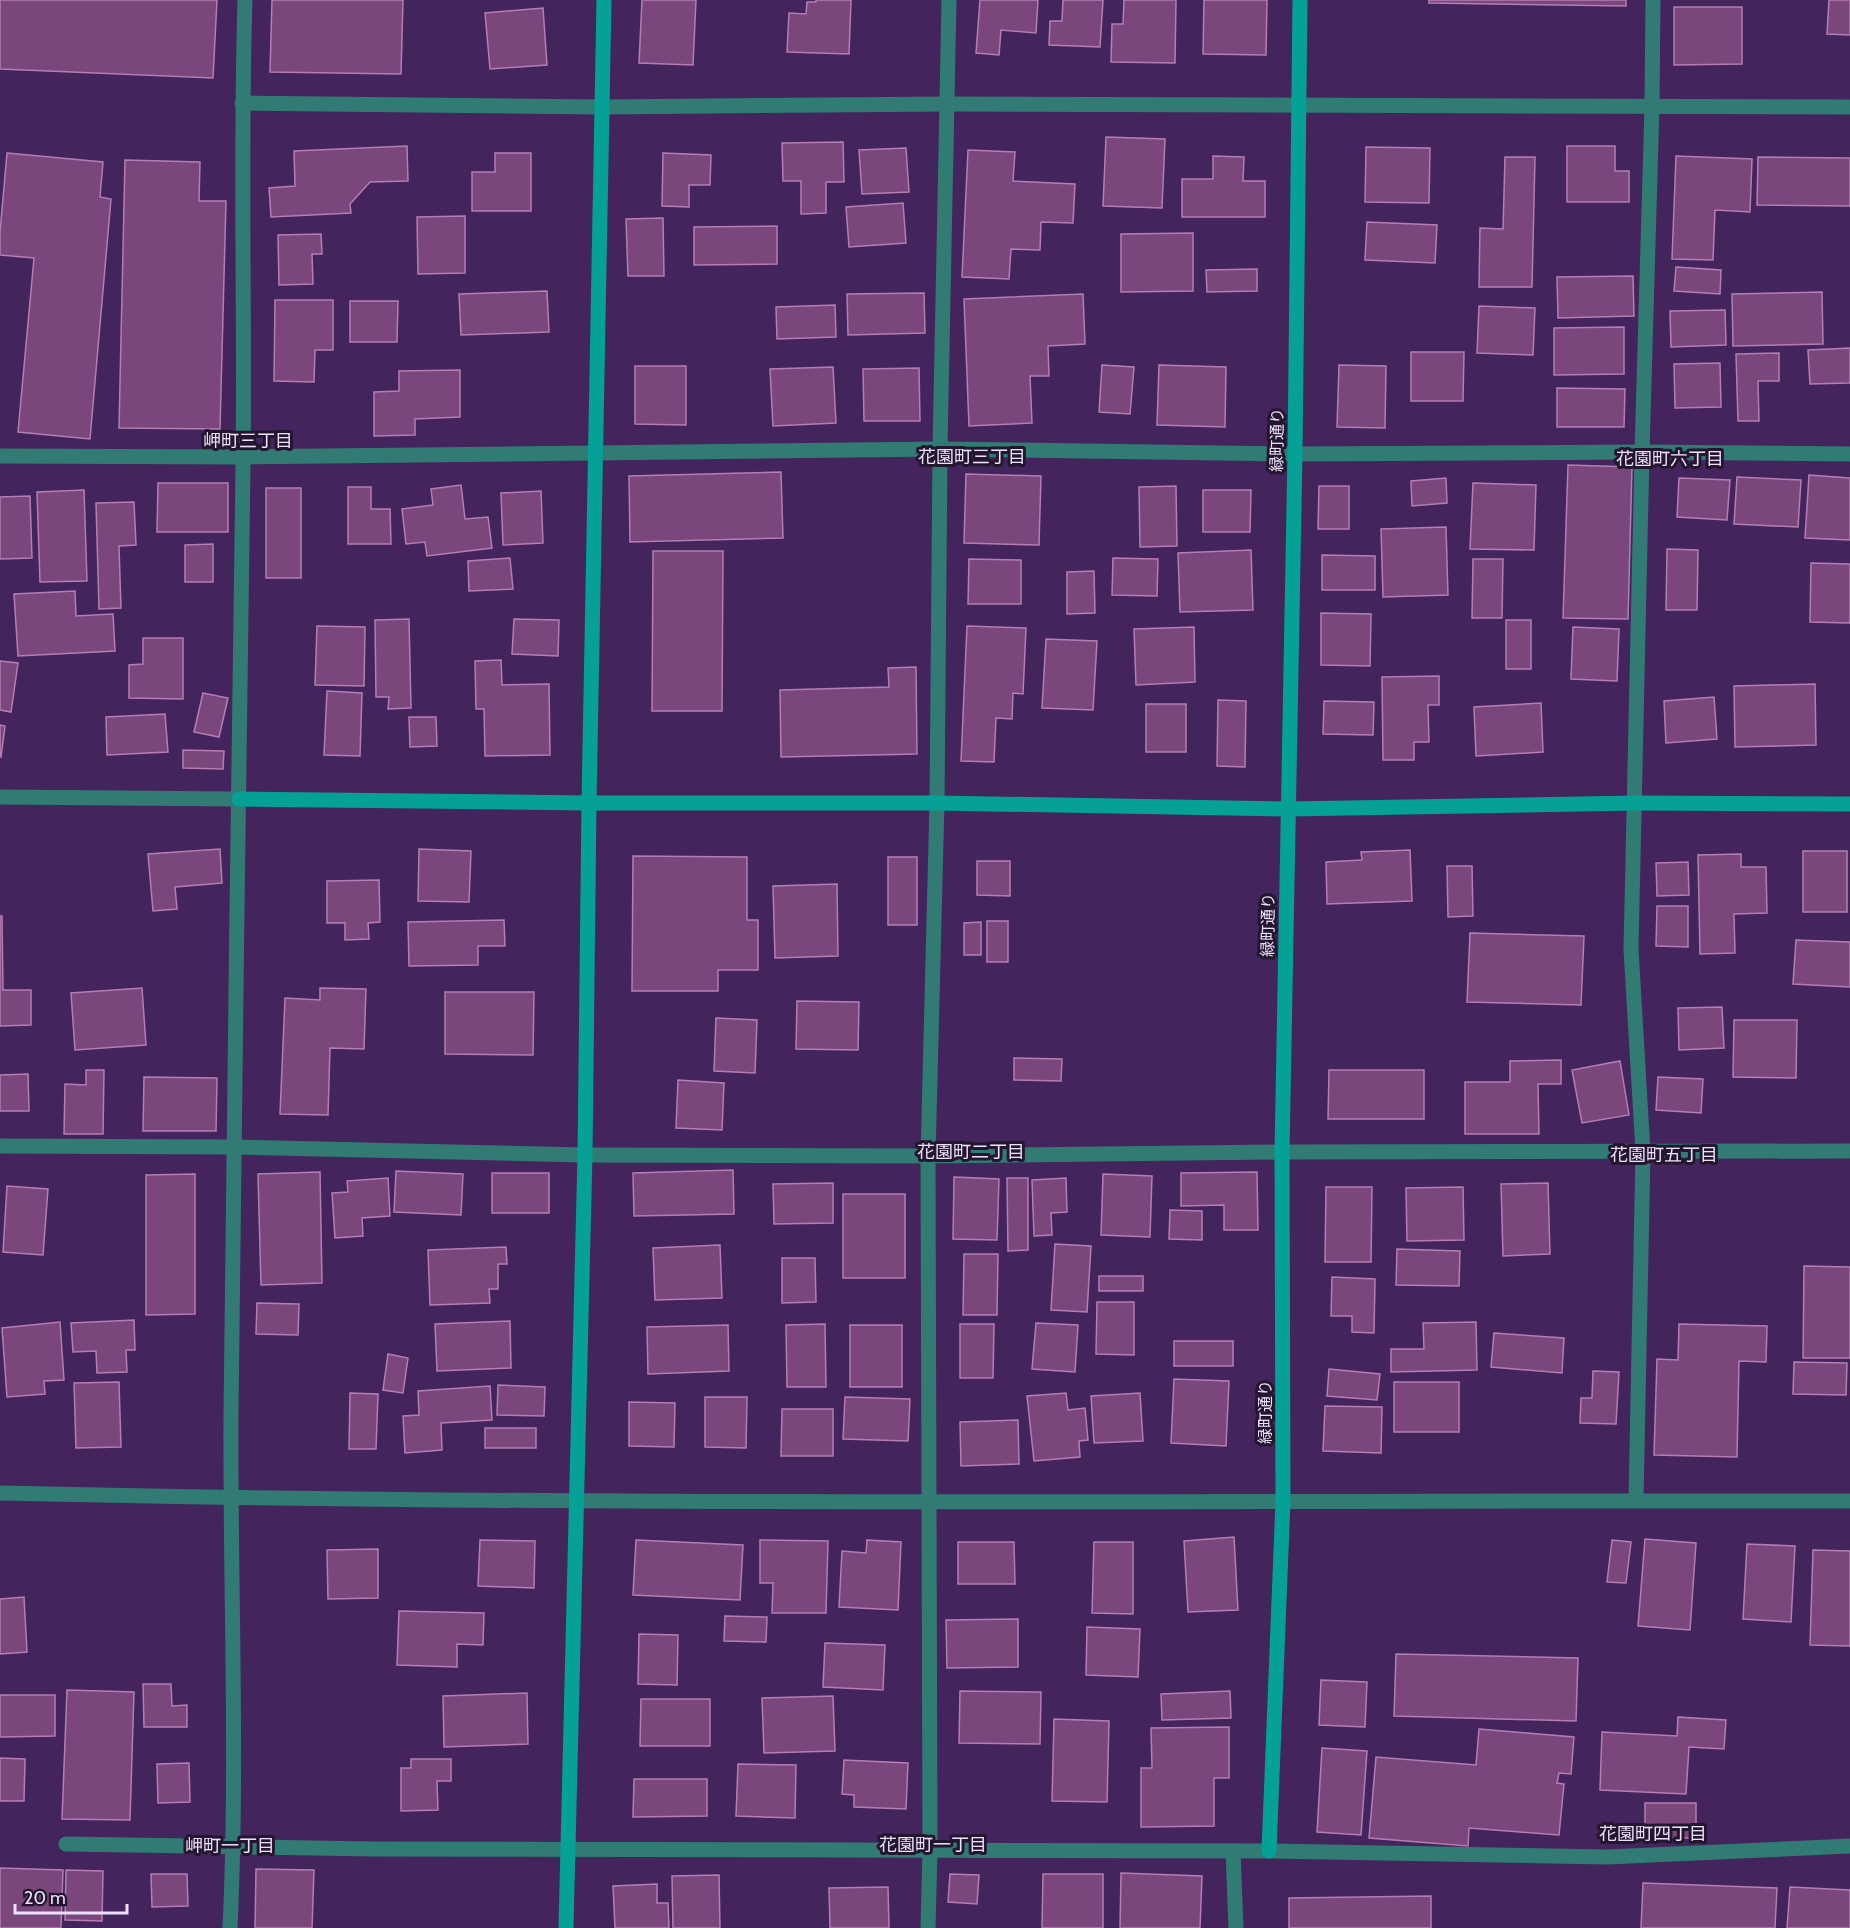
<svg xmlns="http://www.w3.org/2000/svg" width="1850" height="1928" font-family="Cabin,'Noto Sans JP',sans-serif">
  <rect width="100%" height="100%" fill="#43245c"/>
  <g fill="#7b467b" stroke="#b47eb4" stroke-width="1.5">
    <polygon points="0,0 217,0 213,78 0,69"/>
    <polygon points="272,0 403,0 401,74 270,72"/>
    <polygon points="642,0 696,0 693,65 639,63"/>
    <polygon points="816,0 851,0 849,54 787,52 789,13 806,14 807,2 816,2"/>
    <polygon points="980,0 1038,0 1036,33 1001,30 999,55 976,53"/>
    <polygon points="1063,0 1103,0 1100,47 1049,45 1050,21 1062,21"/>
    <polygon points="1124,0 1176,0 1175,63 1111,62 1112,24 1123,24"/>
    <polygon points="1204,0 1267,0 1266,55 1203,54"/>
    <polygon points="1429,0 1626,0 1626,6 1429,3"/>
    <polygon points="1829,0 1850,0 1850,35 1827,34"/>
    <polygon points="1674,7 1742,7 1742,64 1674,65"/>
    <polygon points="543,8 547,65 490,69 485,13"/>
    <polygon points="1106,137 1165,139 1162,208 1103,206"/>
    <polygon points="843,142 844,182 826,182 826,213 801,214 801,181 783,181 782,143"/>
    <polygon points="407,146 408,181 370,182 350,204 351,213 271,217 269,188 295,186 294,151"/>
    <polygon points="1567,146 1615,146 1615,171 1629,171 1629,202 1567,202"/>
    <polygon points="1366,147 1430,148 1429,203 1365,202"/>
    <polygon points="906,148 909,192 862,194 859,150"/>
    <polygon points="968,150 1015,152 1013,181 1075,184 1073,223 1041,222 1040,250 1011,249 1009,279 962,277"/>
    <polygon points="7,153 103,162 100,197 111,199 90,439 18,432 34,258 0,255 0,232"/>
    <polygon points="495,153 531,153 531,211 472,211 472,172 495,172"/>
    <polygon points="663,153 711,155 710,185 689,185 689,207 662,206"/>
    <polygon points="1213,156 1244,157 1243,181 1265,181 1265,217 1182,217 1182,179 1213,179"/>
    <polygon points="1676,156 1752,159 1750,212 1715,210 1713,260 1672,259"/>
    <polygon points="1505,157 1535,157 1532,287 1479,287 1480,228 1503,229"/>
    <polygon points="1758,157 1850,158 1850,206 1757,205"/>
    <polygon points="125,160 200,162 199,201 226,201 220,429 119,428"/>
    <polygon points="903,203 906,243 849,247 846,207"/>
    <polygon points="465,216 465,273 418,274 417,217"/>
    <polygon points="663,218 664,276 628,276 626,219"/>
    <polygon points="1367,222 1437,225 1435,263 1365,260"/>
    <polygon points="777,226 777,264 694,265 694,227"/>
    <polygon points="1193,233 1193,291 1121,292 1121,234"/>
    <polygon points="321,234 322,254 312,254 313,284 279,285 278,235"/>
    <polygon points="1676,267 1721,270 1720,294 1674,291"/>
    <polygon points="1257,269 1257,291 1207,292 1206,270"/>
    <polygon points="1633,276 1634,316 1558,318 1557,277"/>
    <polygon points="547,291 549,332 461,335 459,294"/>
    <polygon points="1822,292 1823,344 1733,346 1732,294"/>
    <polygon points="924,293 925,333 848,335 847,294"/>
    <polygon points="1083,294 1085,344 1048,346 1049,376 1030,376 1032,423 969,426 964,299"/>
    <polygon points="275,300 333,300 333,350 315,350 314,382 274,381"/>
    <polygon points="350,301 398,301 397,342 350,342"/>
    <polygon points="835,305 836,337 777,339 776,307"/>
    <polygon points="1479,306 1535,308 1533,355 1477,353"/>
    <polygon points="1725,310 1726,345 1671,347 1670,311"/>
    <polygon points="1624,327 1624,374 1554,375 1554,328"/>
    <polygon points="1850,348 1850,383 1810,384 1808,350"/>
    <polygon points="1411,352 1464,352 1463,401 1411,401"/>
    <polygon points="1779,353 1779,381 1758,381 1759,421 1738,421 1736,354"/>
    <polygon points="1720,363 1721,407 1675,408 1674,364"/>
    <polygon points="1102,365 1134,367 1130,414 1099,412"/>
    <polygon points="1159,365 1226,367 1225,427 1157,425"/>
    <polygon points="1339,365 1386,366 1385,428 1337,427"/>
    <polygon points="635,366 686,366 686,425 635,424"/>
    <polygon points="833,367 836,423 773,426 770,369"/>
    <polygon points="919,368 920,421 864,421 863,369"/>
    <polygon points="460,370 460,417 415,419 415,435 374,436 374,392 399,391 399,371"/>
    <polygon points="1557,388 1625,389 1624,427 1557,427"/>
    <polygon points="1568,465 1632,467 1628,619 1563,618"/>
    <polygon points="781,472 783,538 630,542 629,476"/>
    <polygon points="966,474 1041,476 1039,545 964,543"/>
    <polygon points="1809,475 1850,478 1850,540 1805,538"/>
    <polygon points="1737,477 1801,480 1798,527 1734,524"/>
    <polygon points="1446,478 1447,503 1412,506 1411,481"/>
    <polygon points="1679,478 1730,480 1727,520 1677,517"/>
    <polygon points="158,483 228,483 228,532 157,532"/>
    <polygon points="1473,483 1536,485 1534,550 1470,549"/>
    <polygon points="461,485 465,519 488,517 492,548 427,556 425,542 406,544 402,509 433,505 431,489"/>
    <polygon points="1176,486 1177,546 1140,547 1139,487"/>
    <polygon points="1319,486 1349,486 1349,529 1318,529"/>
    <polygon points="348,487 371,487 371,509 390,509 391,544 348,544"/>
    <rect x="266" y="488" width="35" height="90"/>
    <polygon points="84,490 87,581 40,582 37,492"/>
    <polygon points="1203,490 1251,490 1250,532 1203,532"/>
    <polygon points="541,491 543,543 503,545 501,493"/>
    <polygon points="30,496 32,558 0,559 0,497"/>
    <polygon points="134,502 136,545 119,546 121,608 99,609 96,503"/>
    <polygon points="1446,527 1448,595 1383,597 1381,529"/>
    <polygon points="213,544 213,582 185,582 185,545"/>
    <polygon points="1667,549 1698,550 1697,610 1666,610"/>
    <polygon points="1251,550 1253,610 1180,612 1178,553"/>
    <polygon points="653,551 723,551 722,711 652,711"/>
    <polygon points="1322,555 1375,556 1375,590 1322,590"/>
    <polygon points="510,558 513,589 469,591 468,561"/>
    <polygon points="1113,558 1158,559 1157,596 1112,595"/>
    <polygon points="969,559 1021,560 1021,604 968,604"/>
    <polygon points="1473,559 1503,559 1502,618 1472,618"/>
    <polygon points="1811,563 1850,564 1850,623 1810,622"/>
    <polygon points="1094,571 1095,613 1067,614 1067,572"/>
    <polygon points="75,591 76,616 113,614 115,651 18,656 14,594"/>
    <polygon points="1321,613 1371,614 1370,666 1321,665"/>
    <polygon points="409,619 411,708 388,709 389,697 376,697 375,620"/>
    <polygon points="514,619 559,620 558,656 512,654"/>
    <rect x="1506" y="620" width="25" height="49"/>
    <polygon points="317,626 365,627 364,686 315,685"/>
    <polygon points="967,626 1026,628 1023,694 1013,693 1012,719 996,718 994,762 961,761"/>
    <polygon points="1194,627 1195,682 1136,685 1134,629"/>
    <polygon points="1573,627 1619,629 1617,681 1571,679"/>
    <polygon points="143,638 183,638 183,699 129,698 129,665 143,664"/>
    <polygon points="1046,639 1097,641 1093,710 1042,708"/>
    <polygon points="501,660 502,685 549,684 550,755 485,756 484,709 476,709 475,661"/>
    <polygon points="0,661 18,663 11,712 0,710"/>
    <polygon points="916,667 917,754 781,757 780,690 889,687 888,668"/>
    <polygon points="1439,676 1439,705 1428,705 1429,742 1414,742 1414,760 1383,760 1382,677"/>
    <polygon points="1815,684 1816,745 1735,747 1734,686"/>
    <polygon points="327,691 362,693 360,756 324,755"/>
    <polygon points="203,693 228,698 219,737 194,732"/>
    <polygon points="1714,697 1717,739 1666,743 1664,701"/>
    <polygon points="1218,700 1246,701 1245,767 1217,766"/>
    <polygon points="1324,701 1374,702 1373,735 1323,734"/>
    <polygon points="1541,703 1543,752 1476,756 1474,707"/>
    <rect x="1146" y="704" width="40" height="48"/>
    <polygon points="165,714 168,752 107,755 106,717"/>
    <polygon points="409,717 436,717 437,746 410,747"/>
    <polygon points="0,725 5,726 1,757 0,756"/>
    <polygon points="183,750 224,751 223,769 183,768"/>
    <polygon points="220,849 222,883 175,887 177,909 153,911 148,854"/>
    <polygon points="419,849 471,851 469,902 418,901"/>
    <polygon points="1410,850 1412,901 1327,904 1326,862 1362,860 1361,852"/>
    <rect x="1803" y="851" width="44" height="61"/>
    <polygon points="1741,854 1741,867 1766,867 1767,913 1734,914 1735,953 1700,954 1698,855"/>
    <polygon points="633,856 747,857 747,920 758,920 758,970 718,970 718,991 632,991"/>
    <rect x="888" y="857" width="29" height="68"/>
    <polygon points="977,861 1010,861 1010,896 977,895"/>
    <polygon points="1688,862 1689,895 1657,896 1656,863"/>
    <polygon points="1447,866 1472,866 1473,916 1448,917"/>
    <polygon points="379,880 380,922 368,923 369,939 345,940 345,923 327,923 327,881"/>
    <polygon points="837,884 838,956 775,958 773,886"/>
    <polygon points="1657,906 1688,906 1688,947 1656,946"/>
    <polygon points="0,916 2,916 3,990 31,990 31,1025 0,1026"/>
    <polygon points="504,920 505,946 478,946 478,965 409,966 408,922"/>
    <rect x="987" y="921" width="21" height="41"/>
    <polygon points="981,922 981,955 964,955 964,923"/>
    <polygon points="1470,933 1584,936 1581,1005 1467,1002"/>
    <polygon points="1796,940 1850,942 1850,987 1793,984"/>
    <polygon points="142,988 146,1045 75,1050 71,993"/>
    <polygon points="320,988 366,989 364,1049 330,1048 328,1115 280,1114 285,998 320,1000"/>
    <polygon points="445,992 534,992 533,1055 445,1054"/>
    <polygon points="797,1001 859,1002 858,1050 796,1049"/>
    <polygon points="1722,1007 1724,1048 1679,1050 1678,1008"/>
    <polygon points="716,1018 757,1020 755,1073 714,1071"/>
    <polygon points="1734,1020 1797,1020 1796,1078 1733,1077"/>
    <polygon points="1014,1058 1062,1059 1061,1081 1014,1080"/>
    <polygon points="1561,1060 1561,1084 1538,1084 1539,1134 1465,1134 1465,1082 1510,1082 1510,1061"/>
    <polygon points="1620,1061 1629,1115 1582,1123 1572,1070"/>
    <polygon points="86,1070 104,1070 103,1134 64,1134 65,1084 86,1085"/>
    <polygon points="1329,1070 1424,1070 1424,1119 1328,1119"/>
    <polygon points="28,1074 29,1111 0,1111 0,1075"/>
    <polygon points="144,1077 217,1078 216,1131 143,1131"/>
    <polygon points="1658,1077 1703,1079 1701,1113 1656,1110"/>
    <polygon points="678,1080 724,1083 722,1130 676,1128"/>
    <polygon points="733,1170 734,1214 634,1216 633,1173"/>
    <polygon points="396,1171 463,1174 461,1215 394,1212"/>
    <polygon points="320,1172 322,1283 261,1285 258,1174"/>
    <polygon points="1257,1172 1258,1230 1224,1230 1224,1205 1181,1206 1181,1173"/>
    <rect x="492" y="1173" width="57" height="40"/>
    <polygon points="195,1174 195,1314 146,1315 146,1175"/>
    <polygon points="1103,1174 1152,1176 1150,1237 1101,1235"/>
    <polygon points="954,1177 999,1179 997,1240 953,1239"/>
    <polygon points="388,1178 390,1216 362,1218 363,1236 335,1238 332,1193 348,1192 347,1181"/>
    <polygon points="1007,1178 1028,1178 1028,1250 1008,1251"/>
    <polygon points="1066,1178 1067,1212 1051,1213 1052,1235 1034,1236 1032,1180"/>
    <polygon points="833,1183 833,1223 774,1224 773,1184"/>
    <polygon points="1548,1183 1550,1254 1503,1256 1501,1184"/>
    <polygon points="7,1186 48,1189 43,1255 3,1252"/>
    <polygon points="1326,1187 1372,1187 1371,1262 1325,1262"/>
    <polygon points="1463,1187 1464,1240 1407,1241 1406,1188"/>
    <rect x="843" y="1194" width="62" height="84"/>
    <polygon points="1170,1210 1202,1211 1202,1240 1169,1239"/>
    <polygon points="1055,1244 1091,1246 1087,1312 1051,1310"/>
    <polygon points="720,1245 722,1298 655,1300 653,1248"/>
    <polygon points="506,1247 507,1264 498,1264 498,1289 489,1289 490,1303 430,1305 428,1250"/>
    <polygon points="1397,1249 1460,1251 1459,1286 1396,1285"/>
    <polygon points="964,1254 998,1254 997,1315 963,1315"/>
    <polygon points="782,1258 815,1258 816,1302 782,1303"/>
    <polygon points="1804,1266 1850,1267 1850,1358 1803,1358"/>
    <rect x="1099" y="1276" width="44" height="15"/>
    <polygon points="1332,1277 1375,1279 1374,1333 1352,1332 1352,1316 1331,1316"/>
    <polygon points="1097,1302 1134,1302 1134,1355 1096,1354"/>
    <polygon points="257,1303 299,1304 298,1335 256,1334"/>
    <polygon points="134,1320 135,1350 126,1350 127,1372 97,1373 96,1351 73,1352 71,1323"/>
    <polygon points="510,1321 511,1368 437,1371 435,1324"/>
    <polygon points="60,1322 64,1380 44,1381 45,1394 7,1397 2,1328"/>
    <polygon points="1476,1322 1477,1370 1391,1372 1391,1349 1424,1349 1423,1323"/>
    <polygon points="1036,1323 1078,1325 1075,1372 1032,1369"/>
    <polygon points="825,1324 826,1387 787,1387 786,1325"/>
    <polygon points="960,1324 994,1324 993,1378 960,1378"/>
    <polygon points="1679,1324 1767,1326 1766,1362 1739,1361 1737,1457 1654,1455 1657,1359 1678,1360"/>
    <polygon points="728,1325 729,1371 648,1374 647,1327"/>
    <rect x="850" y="1325" width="52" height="62"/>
    <polygon points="1494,1333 1564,1338 1562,1373 1491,1367"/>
    <rect x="1174" y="1341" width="59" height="25"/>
    <polygon points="388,1354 408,1358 403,1393 383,1390"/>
    <polygon points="1794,1362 1847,1363 1846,1395 1793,1394"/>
    <polygon points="1329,1369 1380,1374 1377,1400 1327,1396"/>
    <polygon points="1593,1371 1619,1372 1616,1424 1580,1423 1581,1398 1592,1398"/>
    <polygon points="1174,1379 1229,1381 1226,1446 1171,1443"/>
    <polygon points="119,1382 121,1447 76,1448 74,1383"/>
    <rect x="1394" y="1382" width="65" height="50"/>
    <polygon points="498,1385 545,1387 544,1416 497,1415"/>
    <polygon points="490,1386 492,1420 441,1423 442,1450 405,1453 403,1416 419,1415 418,1391"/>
    <polygon points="350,1393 378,1394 376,1449 349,1449"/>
    <polygon points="1066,1393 1068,1410 1085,1408 1088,1440 1079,1441 1080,1457 1034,1461 1027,1396"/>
    <polygon points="1140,1393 1143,1441 1094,1443 1091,1396"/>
    <polygon points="705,1397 747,1397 746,1448 705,1447"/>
    <polygon points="845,1397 910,1399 908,1441 843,1439"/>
    <polygon points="629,1402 675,1403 674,1447 629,1446"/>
    <polygon points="1325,1406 1382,1407 1381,1453 1323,1451"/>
    <polygon points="782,1409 833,1409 833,1456 781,1456"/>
    <polygon points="1018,1420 1019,1464 961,1466 960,1422"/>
    <rect x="485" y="1428" width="51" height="20"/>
    <polygon points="1234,1537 1238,1610 1188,1612 1184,1541"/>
    <polygon points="1645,1539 1696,1543 1690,1630 1638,1626"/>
    <polygon points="480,1540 535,1541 534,1588 478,1586"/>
    <polygon points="636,1540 743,1545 740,1600 633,1595"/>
    <polygon points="760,1540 828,1541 826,1613 772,1613 773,1583 760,1583"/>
    <polygon points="867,1540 901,1542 898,1610 839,1607 842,1551 866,1553"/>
    <polygon points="1612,1540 1631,1542 1626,1583 1607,1582"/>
    <polygon points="958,1542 1014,1542 1015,1584 958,1584"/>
    <polygon points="1094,1542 1133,1542 1133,1614 1092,1613"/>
    <polygon points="1747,1544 1795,1546 1791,1622 1743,1619"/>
    <polygon points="378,1549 378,1598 328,1599 327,1550"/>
    <polygon points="1813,1550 1850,1551 1850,1646 1810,1645"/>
    <polygon points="24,1597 27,1652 0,1654 0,1599"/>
    <polygon points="399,1611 484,1613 483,1645 457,1644 457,1667 397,1665"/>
    <polygon points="725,1616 767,1617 766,1642 724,1641"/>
    <polygon points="1018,1619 1018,1667 947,1668 946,1620"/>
    <polygon points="1087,1627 1140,1629 1138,1677 1086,1675"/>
    <polygon points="639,1634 678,1635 677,1685 638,1684"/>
    <polygon points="825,1643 885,1645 883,1690 823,1687"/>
    <polygon points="1396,1654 1578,1658 1576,1721 1394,1716"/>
    <polygon points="1321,1680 1367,1682 1365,1727 1319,1725"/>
    <polygon points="143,1684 171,1684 172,1706 187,1705 187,1727 144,1727"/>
    <polygon points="67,1690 134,1692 130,1820 62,1819"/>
    <polygon points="960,1691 1041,1692 1040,1744 959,1743"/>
    <polygon points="1230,1691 1231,1718 1162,1720 1161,1694"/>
    <polygon points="527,1693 528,1744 444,1747 443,1696"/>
    <polygon points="0,1695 55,1695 55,1736 0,1737"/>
    <polygon points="833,1696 835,1751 764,1753 762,1698"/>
    <polygon points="641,1699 710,1699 710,1746 640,1746"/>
    <polygon points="1678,1717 1726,1720 1724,1749 1689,1747 1686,1794 1600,1790 1602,1732 1677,1736"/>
    <polygon points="1054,1719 1109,1721 1107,1802 1052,1801"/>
    <polygon points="1229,1727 1229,1778 1214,1778 1214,1826 1141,1827 1141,1768 1152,1768 1151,1728"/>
    <polygon points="1479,1729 1574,1737 1571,1774 1559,1773 1557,1783 1564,1784 1559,1835 1469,1828 1468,1846 1369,1838 1376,1757 1476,1765"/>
    <polygon points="1322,1748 1367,1751 1361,1835 1317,1832"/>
    <polygon points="0,1758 25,1759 24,1801 0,1801"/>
    <polygon points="411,1759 451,1759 451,1781 437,1781 438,1810 401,1811 401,1768 411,1768"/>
    <polygon points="844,1760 908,1763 906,1809 854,1807 854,1795 842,1794"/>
    <polygon points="189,1763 190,1802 158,1803 157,1764"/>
    <polygon points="738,1764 796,1765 795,1818 736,1816"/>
    <polygon points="634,1779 707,1779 707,1816 633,1817"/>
    <rect x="1645" y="1803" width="51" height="35"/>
    <polygon points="0,1868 63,1870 61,1928 0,1928"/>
    <polygon points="256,1869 314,1870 312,1928 255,1928"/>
    <polygon points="66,1870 103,1871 102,1921 65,1920"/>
    <polygon points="1121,1873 1202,1876 1200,1928 1120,1928"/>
    <polygon points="151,1874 187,1874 188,1906 152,1907"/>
    <polygon points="950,1874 979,1875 977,1904 948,1902"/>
    <polygon points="1043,1874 1103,1874 1103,1928 1042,1928"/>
    <polygon points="719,1875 720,1928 673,1928 672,1876"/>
    <polygon points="1643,1883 1777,1888 1775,1928 1641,1928"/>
    <polygon points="657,1884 657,1903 668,1903 669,1928 615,1928 613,1886"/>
    <polygon points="888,1887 889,1928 830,1928 829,1888"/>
    <polygon points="1790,1887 1850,1890 1850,1928 1787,1928"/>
    <polygon points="1431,1896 1431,1928 1289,1928 1289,1898"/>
  </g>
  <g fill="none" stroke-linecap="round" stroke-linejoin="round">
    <g stroke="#317b74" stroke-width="15">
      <polyline points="0,797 239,799"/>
      <polyline points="1233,1851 1236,1928"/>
    </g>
    <g stroke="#317b74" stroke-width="15">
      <polyline points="242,103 602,107 948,104 1850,107"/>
      <polyline points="0,456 243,457 940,449 1295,454 1642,452 1850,454"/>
      <polyline points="0,1146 233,1147 585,1155 928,1156 1282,1152 1850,1151"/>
      <path d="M0 1493C617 1507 1233 1500 1850 1501"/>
      <polyline points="1636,1500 1643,1152 1631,949 1642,452 1652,106 1653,0"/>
      <polyline points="66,1844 373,1849 1269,1851 1607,1857 1850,1846"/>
      <path d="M230 1928C238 1757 230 1586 231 1415 233 1098 240 782 243 465 245 310 240 155 245 0"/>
      <polyline points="928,1928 930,1851 928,1156 937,803 940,449 949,0"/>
    </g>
    <g stroke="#05a196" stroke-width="15">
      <polyline points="239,799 589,803 937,803 1288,809 1635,803 1850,804"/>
      <polyline points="1269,1851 1283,1501 1282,1152 1295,454 1300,0"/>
      <polyline points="566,1928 585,1155 589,803 604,0"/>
    </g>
  </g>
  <g text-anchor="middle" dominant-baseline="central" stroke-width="6" stroke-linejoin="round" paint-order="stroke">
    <g font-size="16" fill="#ecdffb" stroke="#23162f">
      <text transform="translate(1277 440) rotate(-89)">緑町通り</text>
      <text transform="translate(1268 925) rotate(-89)">緑町通り</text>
      <text transform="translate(1265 1412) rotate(-90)">緑町通り</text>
    </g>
    <g font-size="18" fill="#ecdffb" stroke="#23162f">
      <text x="248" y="441">岬町三丁目</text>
      <text x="972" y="457">花園町三丁目</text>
      <text x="1670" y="459">花園町六丁目</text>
      <text x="971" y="1152">花園町二丁目</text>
      <text x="1664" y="1155">花園町五丁目</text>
      <text x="1653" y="1834">花園町四丁目</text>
      <text x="933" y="1845">花園町一丁目</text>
      <text x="230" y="1846">岬町一丁目</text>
    </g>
  </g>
  <path d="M15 1904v9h112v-9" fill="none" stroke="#ecdffb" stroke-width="3"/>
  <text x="24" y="1904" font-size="18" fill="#ecdffb" stroke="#23162f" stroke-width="4.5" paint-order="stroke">20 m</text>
</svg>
